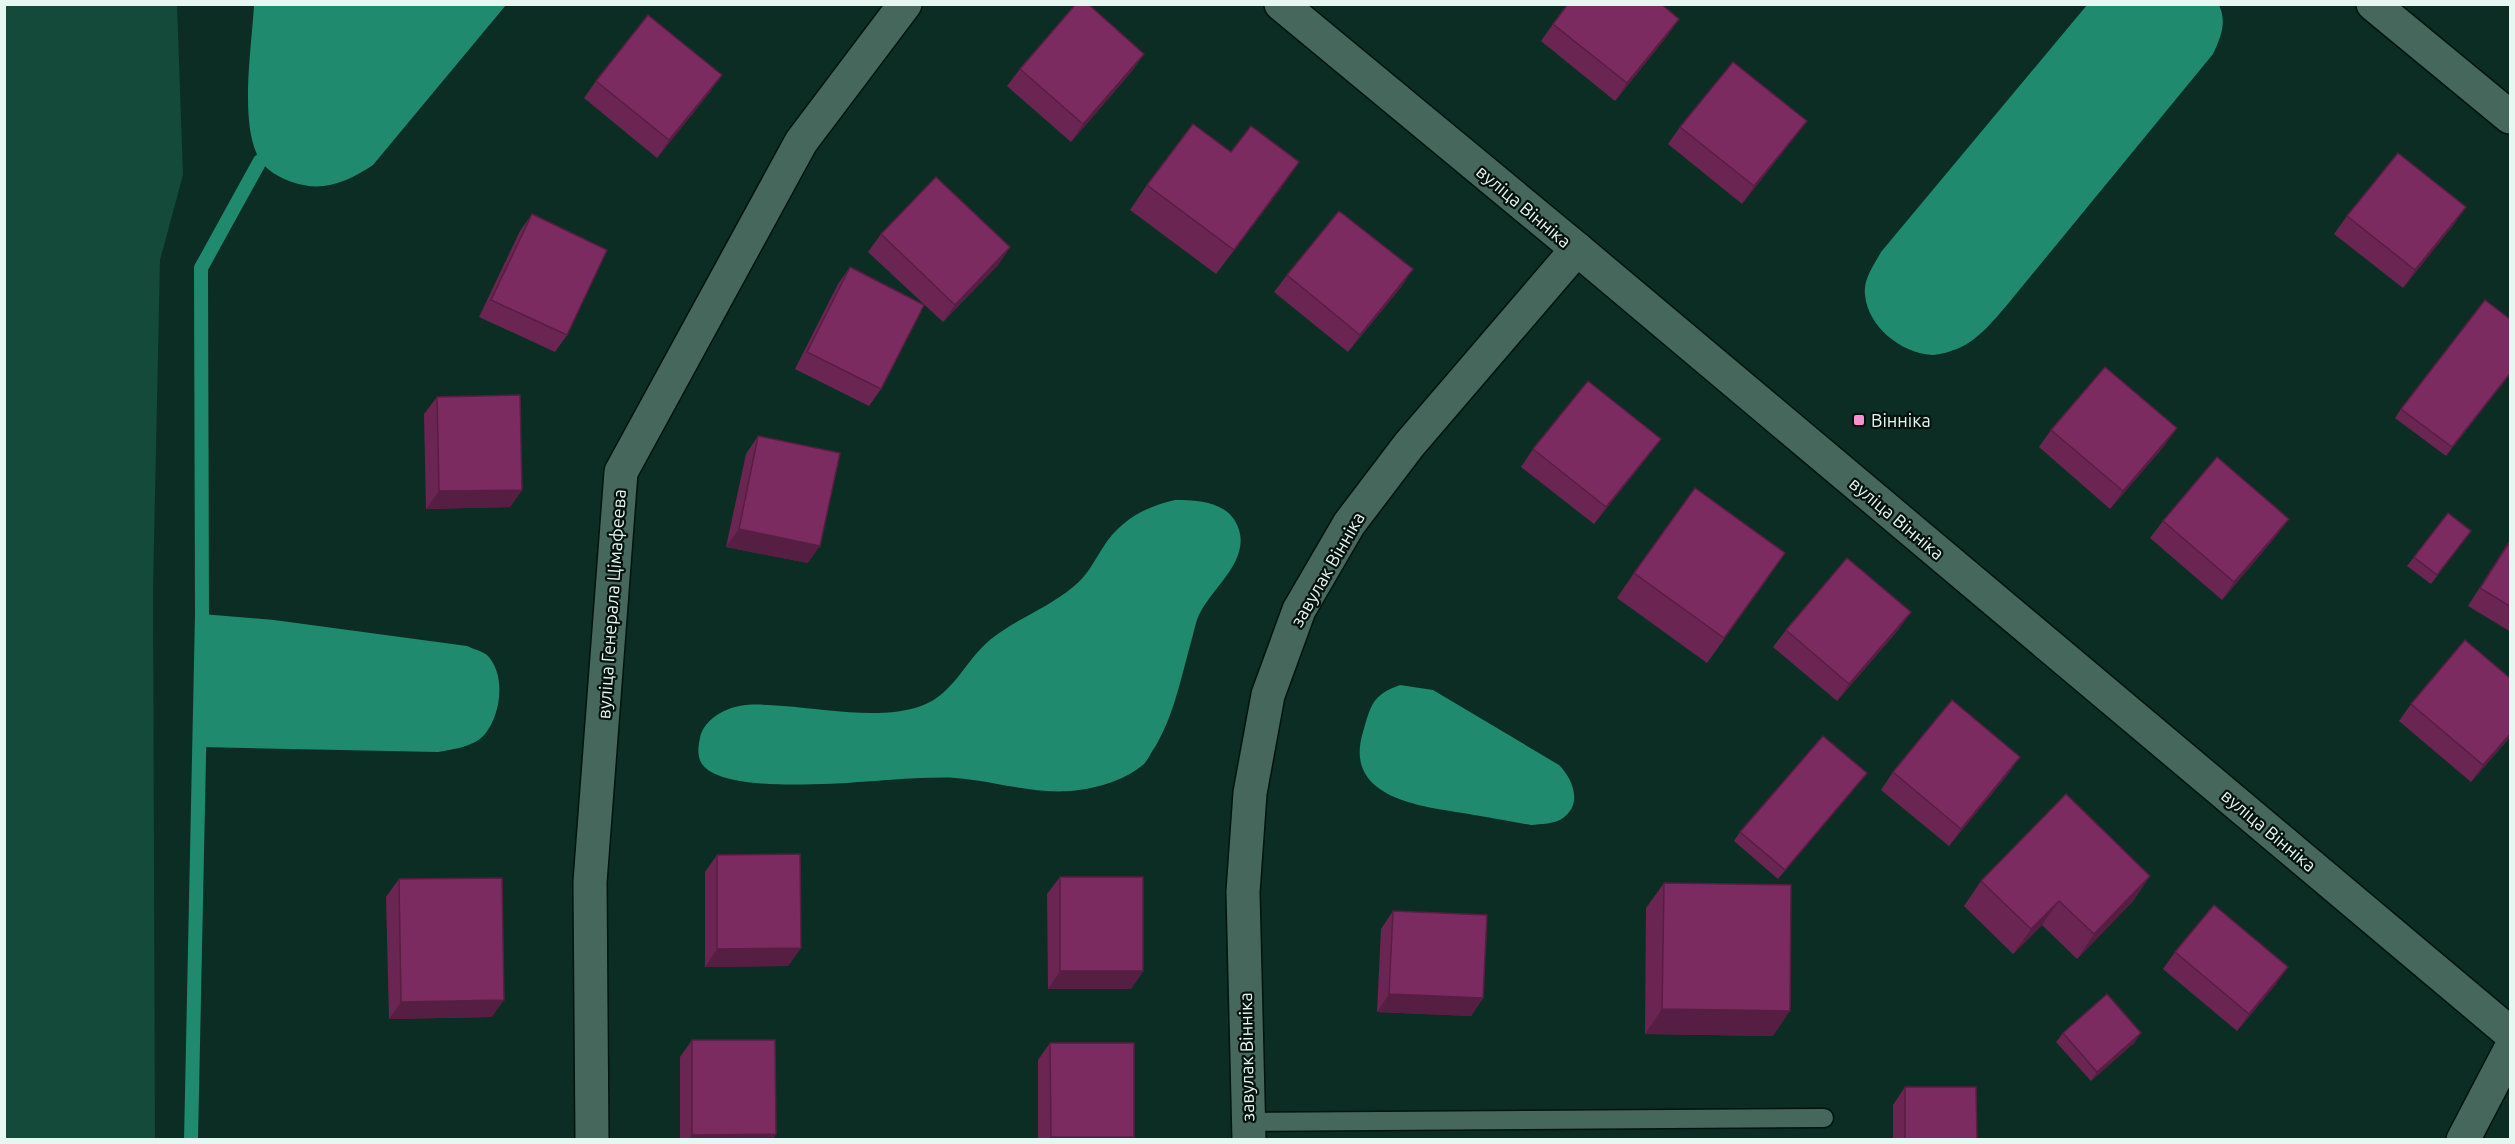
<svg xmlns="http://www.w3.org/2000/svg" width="2515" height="1144" font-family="Ubuntu,sans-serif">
  <rect width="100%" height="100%" fill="#0c2d23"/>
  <polygon fill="#144a3a" points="5,4 177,5 183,175 160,260 153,590 155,1139 5,1139"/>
  <g fill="#1f8a6e">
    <path d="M254 5V4L506 5 373 165C347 182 323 193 292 182 280 178 265 170 259 158 239 124 252 45 254 5Z"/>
    <path d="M2087 5H2219C2227 22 2221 37 2213 54L2007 305C1994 320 1978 340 1959 348 1952 351 1940 355 1932 355 1901 353 1868 327 1865 295 1863 279 1874 265 1881 252Z"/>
    <path d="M1175 500C1199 500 1231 502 1239 530 1249 562 1211 589 1199 615 1195 623 1194 633 1191 642 1181 678 1174 715 1155 747 1151 752 1148 760 1144 764 1127 779 1101 787 1079 790 1036 796 997 781 955 778 944 777 932 778 920 778 879 779 727 799 702 764 697 757 698 746 700 738 703 722 720 711 735 707 751 703 767 705 783 706 824 709 876 719 915 708 953 698 963 662 991 639 1016 619 1048 608 1073 587 1087 576 1093 563 1102 549 1119 521 1144 507 1175 500Z"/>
    <path d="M202 614 274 620 467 646C473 649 483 651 488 656 506 676 501 714 485 734 474 747 454 749 438 752L200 747Z"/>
    <path d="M1400 685 1433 690 1559 765C1573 779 1583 804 1563 818 1555 824 1541 824 1531 825 1508 821 1486 817 1463 813 1418 806 1343 797 1363 732 1371 705 1372 695 1400 685Z"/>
  </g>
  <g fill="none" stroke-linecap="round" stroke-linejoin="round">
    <polyline stroke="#1f8a6e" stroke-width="14" points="191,1140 202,614 201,268 260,161"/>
    <defs>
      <polyline id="service" points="1247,1122 1824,1118"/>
      <g id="minor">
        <polyline points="2373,4 2510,117"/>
        <polyline points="592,1140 590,882 621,472 801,142 905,4"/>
        <polyline points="1249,1140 1243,892 1250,793 1268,695 1299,610 1349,524 1409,445 1577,249"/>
      </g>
      <g id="tertiary">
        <polyline points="1281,4 1577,249 2510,1033"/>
        <polyline points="2463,1140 2510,1050"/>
      </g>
    </defs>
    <use href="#service" stroke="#00140d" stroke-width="21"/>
    <use href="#minor" stroke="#00140d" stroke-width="36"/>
    <use href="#tertiary" stroke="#00140d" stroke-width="36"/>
    <use href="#service" stroke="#46675b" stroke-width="18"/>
    <use href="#minor" stroke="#46675b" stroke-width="33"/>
    <use href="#tertiary" stroke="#46675b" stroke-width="33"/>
  </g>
  <g fill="#6b2553">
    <polygon points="1679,19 1667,36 1615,101 1541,41 1553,24"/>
    <polygon points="1144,54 1132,71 1071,142 1007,86 1020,69"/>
    <polygon points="596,81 710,92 657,158 584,98"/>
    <polygon points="1807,121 1794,138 1742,204 1668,144 1680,127"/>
    <polygon points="1231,152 1282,187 1216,274 1130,210 1147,185"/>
    <polygon points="2466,207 2454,224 2403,288 2334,234 2347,216"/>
    <polygon points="532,214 567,335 555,352 479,317 520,231"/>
    <polygon points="881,234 1010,247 998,265 943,322 868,252"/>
    <polygon points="850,267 881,389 869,406 795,369 838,284"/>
    <polygon points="1413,269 1401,287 1348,352 1274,292 1287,275"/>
    <polygon points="2511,320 2511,373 2446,456 2395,418 2401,409"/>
    <polygon points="437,397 522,490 510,507 426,509 424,414"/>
    <polygon points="2051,430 2165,445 2110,509 2039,447"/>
    <polygon points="758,436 808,563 726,547 746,454"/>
    <polygon points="1533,449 1648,456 1594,524 1521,467"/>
    <polygon points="2289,519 2276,536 2222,600 2150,538 2163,521"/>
    <polygon points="2471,531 2431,584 2407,566 2414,557"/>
    <polygon points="2511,538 2511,632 2468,606"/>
    <polygon points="1634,573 1768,578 1707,663 1617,598"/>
    <polygon points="1899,629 1837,701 1773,647 1786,630"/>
    <polygon points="2511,679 2511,736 2471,782 2399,721 2411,704"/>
    <polygon points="2020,757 2008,774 1949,846 1881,790 1893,772"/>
    <polygon points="1867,773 1860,782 1778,879 1734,841 1740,832"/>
    <polygon points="717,855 801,948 788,966 705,967 705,872"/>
    <polygon points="2150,876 2133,901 2077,959 2042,925 2013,954 1964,906 1981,881"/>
    <polygon points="1060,877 1143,971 1131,989 1048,989 1047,894"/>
    <polygon points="399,879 492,1017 389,1019 386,897"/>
    <polygon points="1664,883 1773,1036 1645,1034 1646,908"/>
    <polygon points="1393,911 1483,998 1471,1016 1377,1012 1381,929"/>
    <polygon points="2175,952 2276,984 2237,1031 2163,969"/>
    <polygon points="2063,1033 2135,1042 2091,1081 2056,1042"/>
    <polygon points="692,1040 776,1134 772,1140 680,1140 680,1057"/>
    <polygon points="1050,1043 1134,1137 1133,1140 1038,1140 1038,1060"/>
    <polygon points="1905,1087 1977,1140 1893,1140 1893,1105"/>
  </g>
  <g fill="#571e43">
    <polygon points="1679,19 1667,36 1615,101 1627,83"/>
    <polygon points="1144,54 1132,71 1071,142 1083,124"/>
    <polygon points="722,75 710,92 657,158 669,140"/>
    <polygon points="1807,121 1794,138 1742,204 1754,186"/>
    <polygon points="1299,162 1282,187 1216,274 1234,250"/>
    <polygon points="2466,207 2454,224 2403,288 2415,270"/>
    <polygon points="1010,247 998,265 943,322 955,305"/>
    <polygon points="1413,269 1401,287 1348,352 1360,335"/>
    <polygon points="2511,372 2511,373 2446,456 2452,447"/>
    <polygon points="2177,428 2165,445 2110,509 2123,491"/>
    <polygon points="1661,439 1648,456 1594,524 1606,507"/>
    <polygon points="522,490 510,507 426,509 439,491"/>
    <polygon points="2289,519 2276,536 2222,600 2234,582"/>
    <polygon points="739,529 820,546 808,563 726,547"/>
    <polygon points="1911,612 1899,629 1837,701 1849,684"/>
    <polygon points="2511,733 2511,736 2471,782 2483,765"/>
    <polygon points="2020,757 2008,774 1949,846 1961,829"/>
    <polygon points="1867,773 1860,782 1778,879 1785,870"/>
    <polygon points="2150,876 2133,901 2077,959 2094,934"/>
    <polygon points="2059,901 2042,925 2013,954 2031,929"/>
    <polygon points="801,948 788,966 705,967 717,949"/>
    <polygon points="2288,967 2276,984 2237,1031 2249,1014"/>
    <polygon points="1060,971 1143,971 1131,989 1048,989"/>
    <polygon points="1389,994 1483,998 1471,1016 1377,1012"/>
    <polygon points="504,1000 492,1017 389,1019 401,1002"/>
    <polygon points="1662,1009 1790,1011 1773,1036 1645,1034"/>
    <polygon points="2141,1033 2135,1042 2091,1081 2097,1072"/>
    <polygon points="776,1134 772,1140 689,1140 692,1135"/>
    <polygon points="1051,1137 1134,1137 1133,1140 1049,1140"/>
  </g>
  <g fill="#7c2b60" stroke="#571e43" stroke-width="1.5">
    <polygon points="1076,4 1088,4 1144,54 1083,124 1020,69"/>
    <polygon points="1568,4 1661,4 1679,19 1627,83 1553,24"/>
    <polygon points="648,15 722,75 669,140 596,81"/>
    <polygon points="1733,62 1807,121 1754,186 1680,127"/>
    <polygon points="1193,124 1231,152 1251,126 1299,162 1234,250 1147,185"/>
    <polygon points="2398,153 2466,207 2415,270 2347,216"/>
    <polygon points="936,177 1010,247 955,305 881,234"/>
    <polygon points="1339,211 1413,269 1360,335 1287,275"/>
    <polygon points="532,214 607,250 567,335 491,300"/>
    <polygon points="850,267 924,305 881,389 807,352"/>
    <polygon points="2485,300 2511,320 2511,372 2452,447 2401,409"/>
    <polygon points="2105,367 2177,428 2123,491 2051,430"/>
    <polygon points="1588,381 1661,439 1606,507 1533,449"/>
    <polygon points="520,395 522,490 439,491 437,397"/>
    <polygon points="758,436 840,453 820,546 739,529"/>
    <polygon points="2217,457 2289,519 2234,582 2163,521"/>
    <polygon points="1695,488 1785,553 1724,638 1634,573"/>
    <polygon points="2448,513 2471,531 2437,575 2414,557"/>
    <polygon points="2511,540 2511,607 2480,588"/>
    <polygon points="1847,558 1911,612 1849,684 1786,630"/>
    <polygon points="2465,640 2511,679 2511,733 2483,765 2411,704"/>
    <polygon points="1952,700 2020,757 1961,829 1893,772"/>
    <polygon points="1823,736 1867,773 1785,870 1740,832"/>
    <polygon points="2066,794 2150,876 2094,934 2059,901 2031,929 1981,881"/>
    <polygon points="800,854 801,948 717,949 717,855"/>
    <rect x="1060" y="877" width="83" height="94"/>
    <polygon points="502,878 504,1000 401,1002 399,879"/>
    <polygon points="1664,883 1791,885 1790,1011 1662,1009"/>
    <polygon points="2214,905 2288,967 2249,1014 2175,952"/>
    <polygon points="1393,911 1487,915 1483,998 1389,994"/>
    <polygon points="2107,994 2141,1033 2097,1072 2063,1033"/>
    <polygon points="692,1040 775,1040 776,1134 692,1135"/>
    <polygon points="1050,1043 1134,1043 1134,1137 1051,1137"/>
    <polygon points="1905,1087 1976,1087 1977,1140 1905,1140"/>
  </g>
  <rect fill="#f690cf" stroke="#06120e" stroke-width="2" x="1853" y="414" width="12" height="12" rx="3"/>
  <g text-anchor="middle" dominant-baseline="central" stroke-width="4.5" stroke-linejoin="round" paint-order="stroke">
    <g font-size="18" fill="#e5f7f0" stroke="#06120e">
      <text transform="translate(1524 206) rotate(40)">вуліца Вінніка</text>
      <text transform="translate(1897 518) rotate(40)">вуліца Вінніка</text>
      <text transform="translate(1327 569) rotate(-60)">завулак Вінніка</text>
      <text transform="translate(611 604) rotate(-86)">вуліца Генерала Цімафеева</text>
      <text transform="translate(2269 830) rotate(40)">вуліца Вінніка</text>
      <text transform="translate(1246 1057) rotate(-91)">завулак Вінніка</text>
    </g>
    <g font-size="18" fill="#e5f7f0" stroke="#06120e" text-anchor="start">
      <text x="1871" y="420">Вінніка</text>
    </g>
  </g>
  <rect width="2515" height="1144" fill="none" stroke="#e5f7f0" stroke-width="12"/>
</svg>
